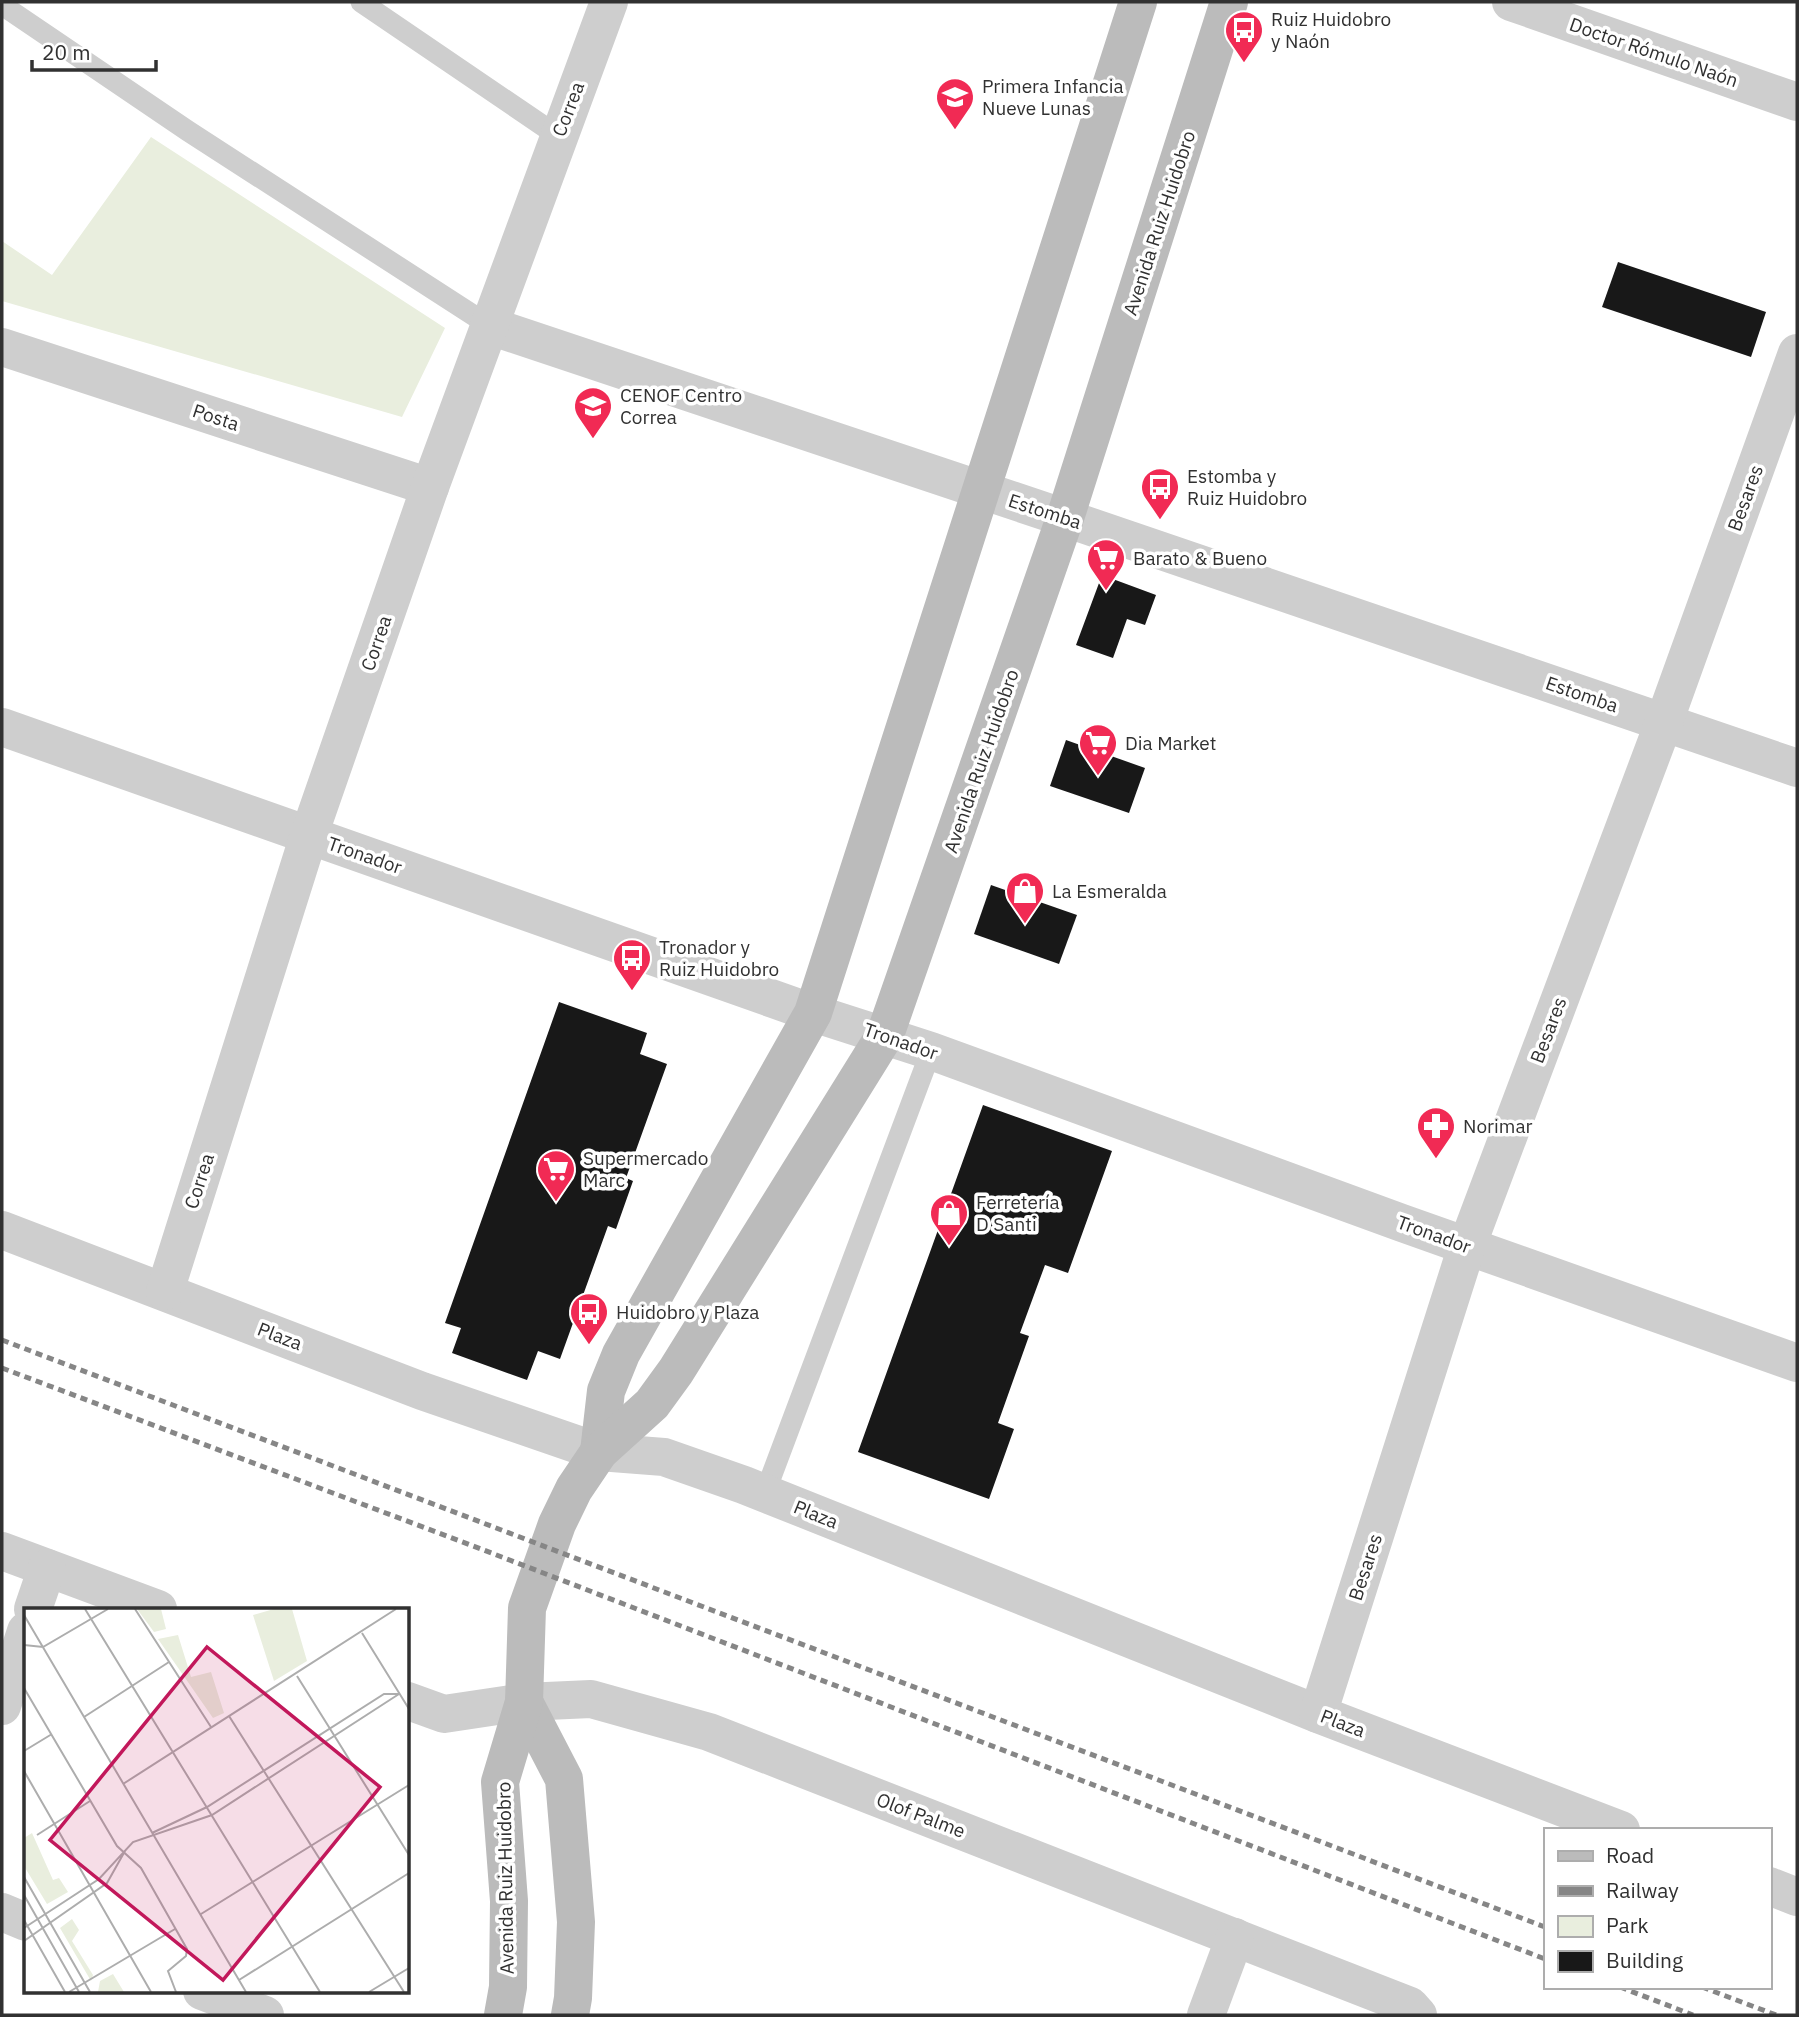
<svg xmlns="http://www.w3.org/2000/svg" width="1799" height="2017" font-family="'IBM Plex Sans',sans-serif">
  <rect width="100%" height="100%" fill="#fff"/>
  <polygon fill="#e9eede" points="151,137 445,328 402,417 2,301 2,241 52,275"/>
  <g fill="#181818">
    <polygon points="1618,262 1766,312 1751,357 1602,307"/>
    <polygon points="1102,575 1156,595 1145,625 1127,619 1113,658 1076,645"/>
    <polygon points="1066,740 1145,768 1129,813 1050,786"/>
    <polygon points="991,885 1077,915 1059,964 974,934"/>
    <polygon points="559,1002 647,1033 640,1054 667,1064 626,1178 633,1181 616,1229 608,1226 560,1359 538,1351 527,1380 452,1353 461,1328 445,1323"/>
    <polygon points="983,1105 1112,1151 1068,1273 1045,1265 1020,1333 1029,1336 998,1423 1014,1429 989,1499 858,1452"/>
  </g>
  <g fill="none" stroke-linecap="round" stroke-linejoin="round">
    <g stroke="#cecece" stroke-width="21">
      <polyline points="361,2 558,136"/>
      <polyline points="2,5 188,131 490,326"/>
      <polyline points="765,1493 931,1051"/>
    </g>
    <g stroke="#cecece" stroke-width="38">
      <polyline points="1511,2 1797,102"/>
      <polyline points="490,326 1065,518 1797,768"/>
      <polyline points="2,347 430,487"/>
      <polyline points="2,727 813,1013 931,1051 1402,1223 1797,1363"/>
      <polyline points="2,1230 422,1391 599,1452 664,1457 744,1485 1318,1714 1621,1830"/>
      <polyline points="165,1291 309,835 430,487 609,2"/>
      <polyline points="2,1551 158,1609"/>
      <polyline points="33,1609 47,1568"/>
      <polyline points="408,1701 444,1714 524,1702 591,1699 709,1732 1410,2006 1418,2015"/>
      <polyline points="2,1706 26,1631"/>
      <polyline points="1318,1714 1467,1246 1664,722 1797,353"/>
      <polyline points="1769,1886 1797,1897"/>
      <polyline points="2,1912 26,1922"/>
      <polyline points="202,1991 265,2015"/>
      <polyline points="1206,2015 1235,1937"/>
    </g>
    <g stroke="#bbb" stroke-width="38">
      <polyline points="599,1452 606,1391 621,1354 813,1013 1138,2"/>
      <polyline points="524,1702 564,1779 576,1922 573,1998 570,2015"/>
      <polyline points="503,2015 508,1987 509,1901 500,1782 524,1702 527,1608 557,1524 574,1489 599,1452 652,1404 676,1371 885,1035 1065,518 1229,2"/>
    </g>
    <g stroke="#868686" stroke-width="5" stroke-dasharray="7 5" stroke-linecap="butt">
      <polyline points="2,1340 1545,1927"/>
      <polyline points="2,1368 481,1549 1545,1959"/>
      <polyline points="1620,1987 1693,2015"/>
      <polyline points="1702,1987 1776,2015"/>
    </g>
  </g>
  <defs>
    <symbol id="bus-pin" viewBox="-11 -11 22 30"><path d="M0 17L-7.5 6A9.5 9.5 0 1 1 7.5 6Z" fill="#f12a54" stroke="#fff"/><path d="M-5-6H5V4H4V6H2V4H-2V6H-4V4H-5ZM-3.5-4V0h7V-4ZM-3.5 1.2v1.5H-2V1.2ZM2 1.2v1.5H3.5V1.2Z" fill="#fff"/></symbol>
    <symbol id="school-pin" viewBox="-11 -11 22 30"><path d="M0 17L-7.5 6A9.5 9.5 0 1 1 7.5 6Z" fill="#f12a54" stroke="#fff"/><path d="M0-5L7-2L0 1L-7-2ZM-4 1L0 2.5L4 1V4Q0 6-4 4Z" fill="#fff"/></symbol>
    <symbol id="supermarket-pin" viewBox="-11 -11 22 30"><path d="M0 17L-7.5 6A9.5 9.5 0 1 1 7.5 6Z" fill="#f12a54" stroke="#fff"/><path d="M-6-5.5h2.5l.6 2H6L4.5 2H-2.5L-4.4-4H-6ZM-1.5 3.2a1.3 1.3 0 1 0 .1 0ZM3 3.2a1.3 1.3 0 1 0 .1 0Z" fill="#fff"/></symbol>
    <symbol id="shop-pin" viewBox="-11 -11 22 30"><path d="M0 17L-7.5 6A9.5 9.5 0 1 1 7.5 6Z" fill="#f12a54" stroke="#fff"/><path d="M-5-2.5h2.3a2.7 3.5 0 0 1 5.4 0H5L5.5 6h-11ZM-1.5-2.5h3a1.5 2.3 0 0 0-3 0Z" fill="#fff"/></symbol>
    <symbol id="pharmacy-pin" viewBox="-11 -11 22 30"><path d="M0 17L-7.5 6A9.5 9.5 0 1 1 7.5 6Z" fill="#f12a54" stroke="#fff"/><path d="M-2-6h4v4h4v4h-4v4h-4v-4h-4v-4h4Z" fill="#fff"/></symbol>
  </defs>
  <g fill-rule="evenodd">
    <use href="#bus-pin" x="1222" y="8" width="44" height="60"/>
    <use href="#school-pin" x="933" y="75" width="44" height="60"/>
    <use href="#school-pin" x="571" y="384" width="44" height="60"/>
    <use href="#bus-pin" x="1138" y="465" width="44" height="60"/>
    <use href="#supermarket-pin" x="1084" y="536" width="44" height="60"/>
    <use href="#supermarket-pin" x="1076" y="721" width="44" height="60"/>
    <use href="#shop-pin" x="1003" y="869" width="44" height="60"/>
    <use href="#bus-pin" x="610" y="936" width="44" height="60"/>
    <use href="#pharmacy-pin" x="1414" y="1104" width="44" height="60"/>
    <use href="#supermarket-pin" x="534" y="1147" width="44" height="60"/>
    <use href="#shop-pin" x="927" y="1191" width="44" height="60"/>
    <use href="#bus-pin" x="567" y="1290" width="44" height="60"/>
  </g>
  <g text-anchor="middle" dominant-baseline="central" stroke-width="7" stroke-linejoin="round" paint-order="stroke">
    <g font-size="19" fill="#313131" stroke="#fff" text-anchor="start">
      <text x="1271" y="19">Ruiz Huidobro<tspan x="1271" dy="22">y Naón</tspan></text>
      <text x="982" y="86">Primera Infancia<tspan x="982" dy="22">Nueve Lunas</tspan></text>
      <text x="620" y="395">CENOF Centro<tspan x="620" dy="22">Correa</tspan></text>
      <text x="1187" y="476">Estomba y<tspan x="1187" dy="22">Ruiz Huidobro</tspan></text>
      <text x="1133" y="558">Barato &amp; Bueno</text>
      <text x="1125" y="743">Dia Market</text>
      <text x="1052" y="891">La Esmeralda</text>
      <text x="659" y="947">Tronador y<tspan x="659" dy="22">Ruiz Huidobro</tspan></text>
      <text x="1463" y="1126">Norimar</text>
      <text x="583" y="1158">Supermercado<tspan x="583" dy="22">Marc</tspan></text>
      <text x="976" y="1202">Ferretería<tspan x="976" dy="22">D Santi</tspan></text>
      <text x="616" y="1312">Huidobro y Plaza</text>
    </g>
    <g font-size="19" fill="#313131" stroke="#fff">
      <text transform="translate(1654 52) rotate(19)">Doctor Rómulo Naón</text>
      <text transform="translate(568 109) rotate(-69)">Correa</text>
      <text transform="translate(1159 223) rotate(-72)">Avenida Ruiz Huidobro</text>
      <text transform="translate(216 417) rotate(18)">Posta</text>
      <text transform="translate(1745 498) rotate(-70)">Besares</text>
      <text transform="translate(1045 511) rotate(18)">Estomba</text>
      <text transform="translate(376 643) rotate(-71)">Correa</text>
      <text transform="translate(1582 694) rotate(19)">Estomba</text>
      <text transform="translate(981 761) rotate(-71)">Avenida Ruiz Huidobro</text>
      <text transform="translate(365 855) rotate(19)">Tronador</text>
      <text transform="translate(1548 1030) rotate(-69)">Besares</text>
      <text transform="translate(901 1041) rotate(19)">Tronador</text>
      <text transform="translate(199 1181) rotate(-72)">Correa</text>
      <text transform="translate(1434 1234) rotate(20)">Tronador</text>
      <text transform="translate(280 1336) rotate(21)">Plaza</text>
      <text transform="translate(816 1514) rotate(22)">Plaza</text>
      <text transform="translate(1365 1567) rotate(-72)">Besares</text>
      <text transform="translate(1343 1723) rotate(21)">Plaza</text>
      <text transform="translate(921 1815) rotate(21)">Olof Palme</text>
      <text transform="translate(505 1878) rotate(-91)">Avenida Ruiz Huidobro</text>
    </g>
  </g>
  <g transform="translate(24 1608)">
    <rect width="385" height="385" fill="#fff"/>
    <path d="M113 1H137L142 21 130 24ZM250 1H268L283 53 250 73 229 7ZM154 27 167 69 187 64 200 105 189 110 134 31ZM8 225 29 272 35 270 44 284 23 296 0 258V230ZM48 311 55 322 48 333 69 367 67 373 36 320ZM89 366 100 384H74L76 373Z" fill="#e9eede"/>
    <path fill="none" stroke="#adadad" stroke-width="2" d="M61 1 296 384M111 1 187 119M0 7 222 384M338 25 385 101M0 37 19 39 84 1M273 68 385 247M0 80 93 238 117 260 163 341 162 348 144 363 152 384M205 108 380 384M60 109 145 54M0 143 28 126M0 163 127 384M99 176 372 1M128 225 183 199 360 86H375M13 227 66 193M0 269 66 384M0 287 55 384M177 306 385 177M0 312 41 384M0 320 75 271 109 234 188 207 375 86M0 333 83 275 101 243M215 372 385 265M45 384 151 321M345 384 385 360"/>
    <path fill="#c2185b" fill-opacity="0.15" stroke="#c2185b" stroke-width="3.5" d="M183 39 356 179 199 372 26 232Z"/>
    <rect width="385" height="385" fill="none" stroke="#313131" stroke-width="3.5"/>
  </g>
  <rect width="1799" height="2017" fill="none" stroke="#313131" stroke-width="7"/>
  <rect x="1544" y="1828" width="228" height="161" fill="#ffffff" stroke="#adadad" stroke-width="2"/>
  <rect x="1558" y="1851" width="35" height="10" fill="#bbbbbb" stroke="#adadad" stroke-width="2"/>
  <text x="1606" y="1863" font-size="21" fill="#313131">Road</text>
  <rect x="1558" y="1886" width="35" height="10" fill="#868686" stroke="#adadad" stroke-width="2"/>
  <text x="1606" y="1898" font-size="21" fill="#313131">Railway</text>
  <rect x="1558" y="1916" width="35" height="21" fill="#e9eede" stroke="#adadad" stroke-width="2"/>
  <text x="1606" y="1933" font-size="21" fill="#313131">Park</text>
  <rect x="1558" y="1951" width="35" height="21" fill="#181818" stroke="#adadad" stroke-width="2"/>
  <text x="1606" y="1968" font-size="21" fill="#313131">Building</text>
  <path d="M32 60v10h124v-10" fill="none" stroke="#313131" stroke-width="3.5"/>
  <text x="42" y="60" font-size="21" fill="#313131" stroke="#ffffff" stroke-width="5" paint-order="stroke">20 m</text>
</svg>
